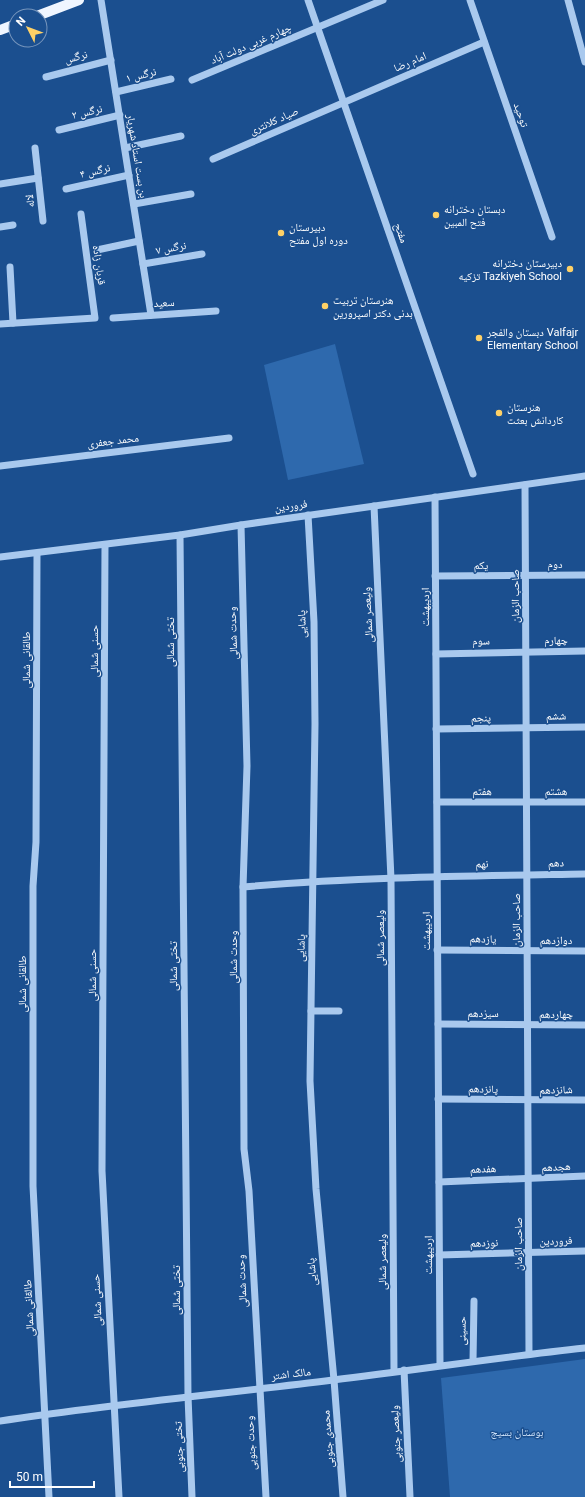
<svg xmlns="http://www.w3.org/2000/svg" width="585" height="1497" font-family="Roboto,'Noto Naskh Arabic',sans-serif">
  <rect width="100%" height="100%" fill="#1b4f8f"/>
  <g fill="#2e69ad">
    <polygon points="335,344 364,464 288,480 264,365"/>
    <polygon points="585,1359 585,1497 450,1497 441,1378"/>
  </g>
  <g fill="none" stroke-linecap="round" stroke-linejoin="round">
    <g stroke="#a9c9ee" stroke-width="7">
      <polyline points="101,0 151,315"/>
      <polyline points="308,0 473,474"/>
      <polyline points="470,0 552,237"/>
      <polyline points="568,0 585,62"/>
      <polyline points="46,77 111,60"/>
      <polyline points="192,80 383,0"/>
      <polyline points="116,92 171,79"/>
      <polyline points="59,130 120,115"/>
      <polyline points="35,148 43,221"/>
      <polyline points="125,148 181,136"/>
      <polyline points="213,159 484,42"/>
      <polyline points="0,184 38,178"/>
      <polyline points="66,189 129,175"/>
      <polyline points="134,204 191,194"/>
      <polyline points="0,227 13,225"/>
      <polyline points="97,250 139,241"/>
      <polyline points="143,264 202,254"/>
      <polyline points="10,267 13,323"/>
      <polyline points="113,318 216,311"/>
      <polyline points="0,324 95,318 81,214"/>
      <polyline points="0,466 229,438"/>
      <polyline points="525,485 529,1354"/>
      <polyline points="435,497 440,1365"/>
      <polyline points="374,506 391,879 394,1371"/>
      <polyline points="308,515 314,622 315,724 310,1081 316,1189 334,1380 343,1497"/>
      <polyline points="241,525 247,766 243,887 244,1149 249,1191 266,1497"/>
      <polyline points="180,535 188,1396 192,1497"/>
      <polyline points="105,545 102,1171 119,1497"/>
      <polyline points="37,554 36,842 33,886 33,1186 49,1497"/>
      <polyline points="0,557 180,535 241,525 585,476"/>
      <polyline points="435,576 585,575"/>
      <polyline points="436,654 585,651"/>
      <polyline points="436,729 585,727"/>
      <polyline points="437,802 585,802"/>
      <path d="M243 887C357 877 471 876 585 874"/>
      <polyline points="437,950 585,951"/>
      <polyline points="311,1011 339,1011"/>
      <polyline points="438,1024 585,1025"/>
      <polyline points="438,1099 585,1100"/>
      <polyline points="439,1182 585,1176"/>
      <polyline points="439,1255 585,1251"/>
      <polyline points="473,1361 474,1301"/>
      <polyline points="404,1370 410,1497"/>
      <path d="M0 1421C111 1404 222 1394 333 1380 417 1370 501 1357 585 1348"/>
    </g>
    <g stroke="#f0f6ff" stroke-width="10">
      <polyline points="37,16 79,0"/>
      <polyline points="0,30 16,24"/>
    </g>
  </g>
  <g fill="#ffd166" stroke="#1b4f8f" stroke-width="1.5">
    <circle cx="436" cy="215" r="4"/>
    <circle cx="281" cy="233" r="4"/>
    <circle cx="570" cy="269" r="4"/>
    <circle cx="325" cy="306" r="4"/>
    <circle cx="479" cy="338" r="4"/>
    <circle cx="499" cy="413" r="4"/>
  </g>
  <g text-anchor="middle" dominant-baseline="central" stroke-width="3" stroke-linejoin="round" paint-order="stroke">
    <g font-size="11" fill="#fff" stroke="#1b4f8f">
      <text transform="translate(251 44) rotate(-23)">چهارم غربی دولت آباد</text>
      <text transform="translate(76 57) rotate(-15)">نرگس</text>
      <text transform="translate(410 62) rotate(-23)">امام رضا</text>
      <text transform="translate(141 75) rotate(-13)">نرگس ۱</text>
      <text transform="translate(87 112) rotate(-13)">نرگس ۲</text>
      <text transform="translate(521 115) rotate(71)">توحید</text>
      <text transform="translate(274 121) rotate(-24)">صیاد کلانتری</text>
      <text transform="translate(137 156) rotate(81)">بن بست استاد شهریار</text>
      <text transform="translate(95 171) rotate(-13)">نرگس ۴</text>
      <text transform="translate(30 201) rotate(-96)">لاله</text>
      <text transform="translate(401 233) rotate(71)">مفتح</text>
      <text transform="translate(171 248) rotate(-10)">نرگس ۷</text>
      <text transform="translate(99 265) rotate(82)">قربان زاده</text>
      <text transform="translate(164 303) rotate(-3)">سعید</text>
      <text transform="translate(113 441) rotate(-7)">محمد جعفری</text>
      <text transform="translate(291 506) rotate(-8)">فروردین</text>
      <text x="555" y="564">دوم</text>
      <text x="481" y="565">یکم</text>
      <text transform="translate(515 596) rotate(-90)">صاحب الزمان</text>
      <text transform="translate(425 607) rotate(-90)">اردیبهشت</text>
      <text transform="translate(368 615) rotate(-93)">ولیعصر شمالی</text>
      <text transform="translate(302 624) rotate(-91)">پاشایی</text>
      <text transform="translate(233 633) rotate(-92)">وحدت شمالی</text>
      <text x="556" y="640">چهارم</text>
      <text transform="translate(481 641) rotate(-1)">سوم</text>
      <text transform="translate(170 642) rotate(-90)">تختی شمالی</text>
      <text transform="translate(94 651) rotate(-90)">حسنی شمالی</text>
      <text transform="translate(26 660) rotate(-90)">طالقانی شمالی</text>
      <text transform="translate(556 716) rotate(-1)">ششم</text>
      <text transform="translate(481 718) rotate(-1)">پنجم</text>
      <text x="482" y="791">هفتم</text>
      <text x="556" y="791">هشتم</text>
      <text transform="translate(556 863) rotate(-1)">دهم</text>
      <text transform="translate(482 864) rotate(-1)">نهم</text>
      <text transform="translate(516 920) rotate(-90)">صاحب الزمان</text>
      <text transform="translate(426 931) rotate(-90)">اردیبهشت</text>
      <text transform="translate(380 938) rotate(-90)">ولیعصر شمالی</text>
      <text transform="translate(483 939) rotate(1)">یازدهم</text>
      <text x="556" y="940">دوازدهم</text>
      <text transform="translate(301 948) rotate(-88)">پاشایی</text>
      <text transform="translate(233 957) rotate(-90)">وحدت شمالی</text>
      <text transform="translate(173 966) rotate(-90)">تختی شمالی</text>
      <text transform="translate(92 975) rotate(-90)">حسنی شمالی</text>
      <text transform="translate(22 984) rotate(-90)">طالقانی شمالی</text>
      <text x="483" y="1013">سیزدهم</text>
      <text x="556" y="1014">چهاردهم</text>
      <text transform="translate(483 1089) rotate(1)">پانزدهم</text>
      <text transform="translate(556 1090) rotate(-1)">شانزدهم</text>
      <text transform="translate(556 1167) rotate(-3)">هجدهم</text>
      <text transform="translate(483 1169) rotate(-2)">هفدهم</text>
      <text transform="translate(556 1241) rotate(-2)">فروردین</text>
      <text transform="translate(484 1243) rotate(-1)">نوزدهم</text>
      <text transform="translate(518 1244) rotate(-90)">صاحب الزمان</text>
      <text transform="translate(428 1255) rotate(-90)">اردیبهشت</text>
      <text transform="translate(382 1262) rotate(-90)">ولیعصر شمالی</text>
      <text transform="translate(312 1272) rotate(-95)">پاشایی</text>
      <text transform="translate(242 1281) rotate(-93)">وحدت شمالی</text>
      <text transform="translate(176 1290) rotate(-90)">تختی شمالی</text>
      <text transform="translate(97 1300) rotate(-93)">حسنی شمالی</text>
      <text transform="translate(29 1308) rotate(-93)">طالقانی شمالی</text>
      <text transform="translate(462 1331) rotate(-89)">حسینی</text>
      <text transform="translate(291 1374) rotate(-7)">مالک اشتر</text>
      <text transform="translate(396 1434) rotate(-93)">ولیعصر جنوبی</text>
      <text transform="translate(328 1439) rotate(-94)">محمدی جنوبی</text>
      <text transform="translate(251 1443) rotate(-93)">وحدت جنوبی</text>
      <text transform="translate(179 1447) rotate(-92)">تختی جنوبی</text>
    </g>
    <g font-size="11" fill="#fff" stroke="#1b4f8f" text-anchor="start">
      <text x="444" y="209">دبستان دخترانه<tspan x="444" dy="13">فتح المبین</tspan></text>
      <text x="289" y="227">دبیرستان<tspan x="289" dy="13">دوره اول مفتح</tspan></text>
      <text x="562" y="263" text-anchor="end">دبیرستان دخترانه<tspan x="562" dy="13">تزكيه Tazkiyeh School</tspan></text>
      <text x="333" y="300">هنرستان تربیت<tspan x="333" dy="13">بدنی دکتر اسپرورین</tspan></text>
      <text x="487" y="332">دبستان والفجر Valfajr<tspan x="487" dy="13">Elementary School</tspan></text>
      <text x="507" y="407">هنرستان<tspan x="507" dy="13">کاردانش بعثت</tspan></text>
    </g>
    <g font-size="11" fill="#cfe3fa" stroke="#1b4f8f">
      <text x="517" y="1432">بوستان بسیج</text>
    </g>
  </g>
  <g transform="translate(28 28) rotate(312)"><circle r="19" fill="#1b4f8f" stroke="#7695bc"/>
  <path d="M0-3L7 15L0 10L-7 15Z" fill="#ffd166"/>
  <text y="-6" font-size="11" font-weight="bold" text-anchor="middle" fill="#ffffff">N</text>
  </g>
  <path d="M10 1481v6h84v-6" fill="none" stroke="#ffffff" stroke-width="2"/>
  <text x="16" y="1481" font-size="12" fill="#ffffff" stroke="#1b4f8f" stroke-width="3" paint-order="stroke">50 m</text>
</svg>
